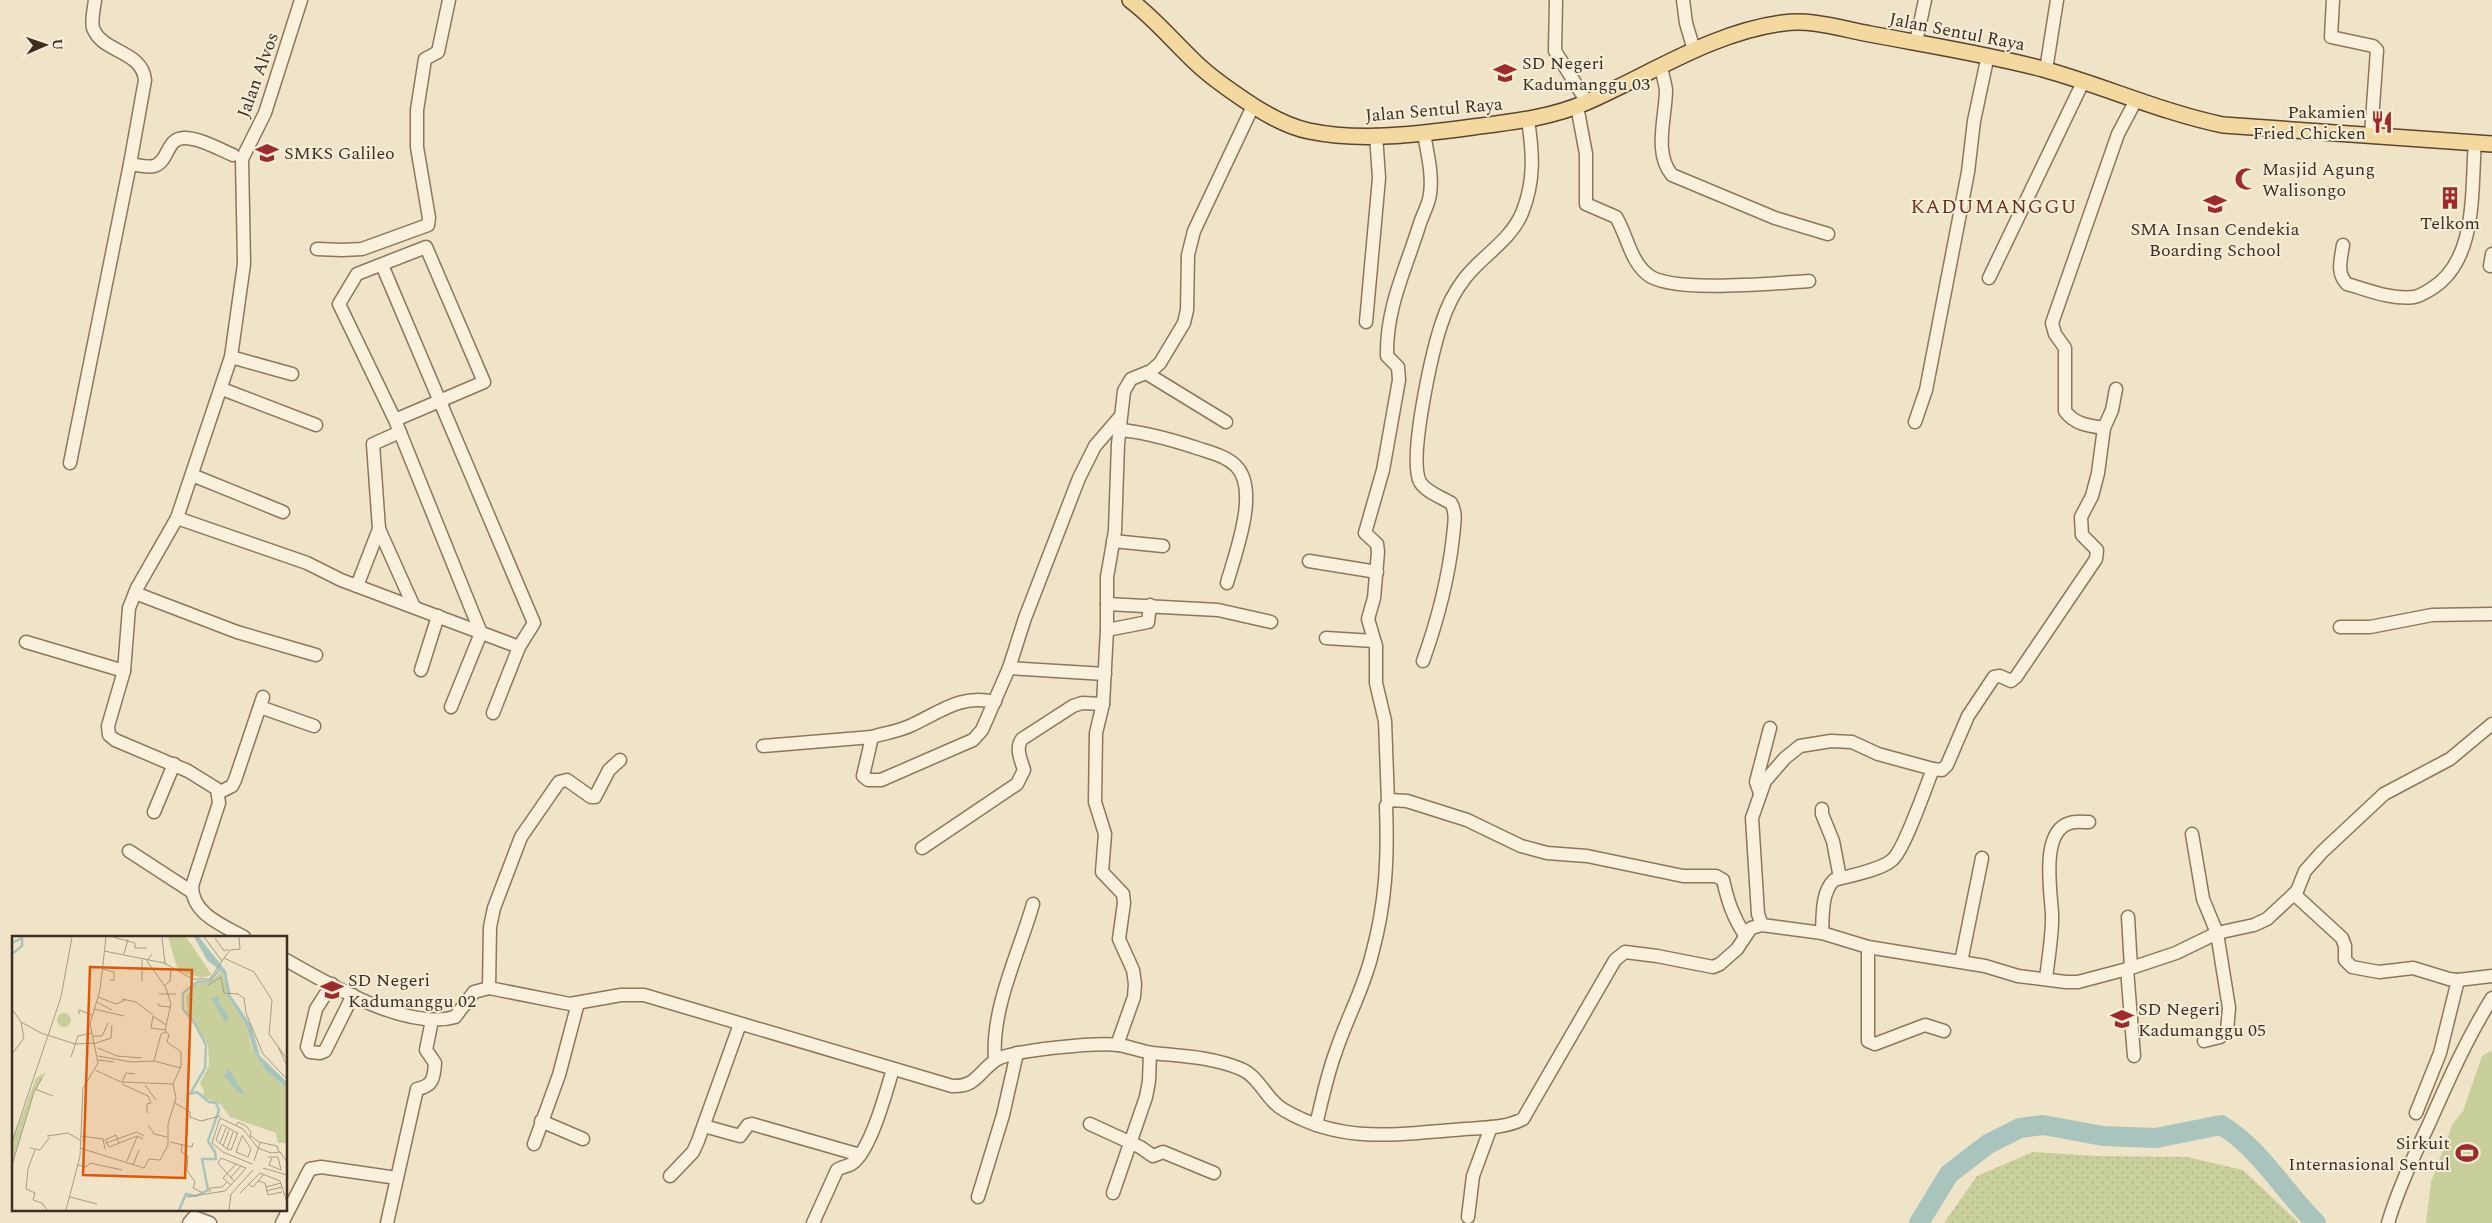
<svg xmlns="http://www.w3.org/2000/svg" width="2492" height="1223" font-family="Spectral,serif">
  <defs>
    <pattern id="green-dots" width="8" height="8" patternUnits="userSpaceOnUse" patternTransform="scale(1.25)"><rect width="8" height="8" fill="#c9cf9b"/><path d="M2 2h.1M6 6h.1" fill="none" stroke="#aeb285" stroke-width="1.8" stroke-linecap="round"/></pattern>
  </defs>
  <rect width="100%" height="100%" fill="#f0e4c8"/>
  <polygon fill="url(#green-dots)" points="2033,1152 2097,1156 2187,1157 2243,1170 2299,1223 1944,1223 1977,1176"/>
  <polygon fill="#c9cf9b" points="2492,1050 2492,1223 2426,1223 2431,1182 2453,1123 2463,1111 2482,1056"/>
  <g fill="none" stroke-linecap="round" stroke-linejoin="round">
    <path stroke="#a9c4bc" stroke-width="20" d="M1919 1223 1949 1174 1988 1144 2020 1128 2043 1125 2103 1136 2156 1138 2221 1125C2261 1149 2283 1191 2316 1223"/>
    <defs>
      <g id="minor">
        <polyline points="1556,0 1555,51 1587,102"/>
        <polyline points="1683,0 1686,23 1694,50"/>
        <polyline points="2333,0 2331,37 2373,46 2377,50 2371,135"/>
        <polyline points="1916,42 1925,0"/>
        <path d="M1661 66C1662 74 1665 82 1666 90 1666 116 1653 153 1672 175L1775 218 1828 234"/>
        <polyline points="2046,70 2057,0"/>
        <path d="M1577 106 1586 154V204L1616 217C1627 235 1630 260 1647 274 1669 294 1777 283 1809 281"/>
        <path d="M130 164C138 165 147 168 154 166 169 162 166 138 184 138 200 138 219 149 233 155"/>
        <path d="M2343 245C2341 259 2336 273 2347 284 2368 290 2392 300 2414 297 2420 296 2426 292 2431 289 2478 261 2471 189 2475 142"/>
        <polyline points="317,249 342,250 362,249 428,225 429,218 417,147 417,110 425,59 438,52 449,0"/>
        <polyline points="382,265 534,623 519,647 493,713"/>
        <polyline points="2490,266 2492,254"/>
        <polyline points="1989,278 2083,82"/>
        <polyline points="1366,322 1379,178 1376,135"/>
        <polyline points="231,357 292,374"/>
        <polyline points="1146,373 1226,422"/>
        <polyline points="222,389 316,425"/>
        <polyline points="395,420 484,382 426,247 357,274 339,304 395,420 481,633 451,707"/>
        <polyline points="1915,422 1926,390 1968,172 1974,121 1988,55"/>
        <path d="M2104 428C2089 426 2074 424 2065 411V348L2055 334 2052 323 2118 134 2136 100"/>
        <path d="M1120 430C1145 432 1169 439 1194 447 1208 452 1225 455 1236 466 1260 490 1235 554 1227 583"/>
        <path d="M70 463 130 164 145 80C142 50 102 53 93 28 91 19 94 9 95 0"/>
        <polyline points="192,475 283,512"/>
        <polyline points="177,518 307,563 341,580 519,647"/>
        <polyline points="379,529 414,607"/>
        <polyline points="1113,541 1163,546"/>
        <polyline points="1309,561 1377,572"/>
        <polyline points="357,586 379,529 373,444 400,432"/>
        <polyline points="135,593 237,632 316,655"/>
        <polyline points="1107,604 1218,610 1271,622"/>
        <polyline points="2340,627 2370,627 2432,615 2492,614"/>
        <polyline points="1107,630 1148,622 1150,605"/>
        <polyline points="1326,638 1374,641"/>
        <polyline points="26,642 124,671"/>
        <path d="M1423 661C1438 619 1448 582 1453 537 1454 525 1457 513 1451 503 1441 497 1426 492 1420 482 1408 458 1432 353 1441 325 1446 309 1454 292 1465 278 1483 255 1510 241 1522 213 1535 181 1533 153 1528 120"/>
        <polyline points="1009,668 1105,674"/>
        <polyline points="421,670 438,616"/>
        <polyline points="260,707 314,726"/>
        <path d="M872 737C885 733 900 731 912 725 942 711 961 694 995 702"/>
        <polyline points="763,746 872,737 863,776 868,780 881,780 973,740 982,730 1009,668 1025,618 1079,478 1095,446 1120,417"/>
        <polyline points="1933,769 1942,770 1947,765 1968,716 1994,677 2000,676 2011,681 2016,677 2096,559 2097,550 2082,535 2081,517 2092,496 2098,473 2104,428 2112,410 2116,389"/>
        <polyline points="218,793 232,786 235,780 263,697"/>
        <polyline points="1760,793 1756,782 1770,728"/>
        <path d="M1388 802 1385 721 1376 683V646L1368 619 1374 598 1378 552 1377 544 1365 533 1383 470 1399 380 1398 367 1387 356C1386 307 1406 269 1420 223 1423 214 1429 204 1430 194 1433 174 1427 153 1424 133"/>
        <polyline points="1822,809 1822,814 1833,841 1840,878"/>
        <polyline points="154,812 174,764"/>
        <polyline points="2192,834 2203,899 2217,933 2229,1008 2227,1031 2220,1037 2204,1041"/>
        <path d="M922 848 1017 784 1024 770C1021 760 1015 748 1022 739L1073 706 1082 703 1103 704"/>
        <polyline points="129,851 192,892"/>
        <polyline points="2294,894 2342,938 2345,946 2345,960 2352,967 2379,972 2413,968 2449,979 2458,980 2492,976"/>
        <polyline points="2128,917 2131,968"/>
        <path d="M1762 925 1758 914 1752 818 1765 781 1785 758 1800 746 1831 741 1852 742 1878 754 1933 769C1926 786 1904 851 1892 860 1881 870 1849 876 1834 880 1821 893 1823 916 1822 933"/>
        <path d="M244 937C222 925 192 914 192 886L219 803 217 789 188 771 115 740 109 735 108 726 124 671 129 608 137 588 177 518 231 357 244 264 242 159 265 113 301 0"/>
        <polyline points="1868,947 1868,1041 1875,1044 1925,1025 1944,1031"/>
        <path d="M286 960C329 984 406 1031 455 1017L474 992 489 988 570 1004 621 995H644L952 1086C977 1087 978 1072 996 1060 1011 1050 1099 1042 1119 1045 1130 1047 1141 1051 1152 1053 1182 1056 1212 1057 1241 1069 1260 1077 1266 1100 1284 1110 1340 1143 1392 1135 1453 1130 1477 1127 1501 1130 1523 1119L1615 960 1625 952 1657 956 1713 967 1720 964 1737 949 1751 928 1762 925 1822 933 1868 947 1985 966 2018 976 2066 982H2078L2131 968 2176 953 2217 933 2254 925 2267 919 2297 891 2305 871 2322 852 2384 794 2450 759 2492 724"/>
        <polyline points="1961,962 1982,858"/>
        <polyline points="2127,969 2134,1056"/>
        <path d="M2046 979C2048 960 2053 932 2052 914 2051 892 2040 831 2070 823 2075 821 2083 822 2089 822"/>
        <polyline points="332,984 316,1009 307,1047 310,1052 320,1053 325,1051 353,995"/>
        <polyline points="489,988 490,927 494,908 521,837 559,782 567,780 591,797 595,797 609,770 620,760"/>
        <polyline points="1117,1045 1134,997 1135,984 1133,970 1119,939 1124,903 1123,894 1102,872 1105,834 1095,802 1096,733 1103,704 1107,630 1107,577 1115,531 1118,444 1124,391 1131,379 1151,371 1160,363 1184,323 1187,310 1188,255 1194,231 1253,106"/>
        <path d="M995 1060C991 1008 1019 953 1033 904"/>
        <polyline points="2416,1113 2440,1053 2458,980"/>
        <polyline points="541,1121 583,1139"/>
        <polyline points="1090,1124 1140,1147 1153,1156 1163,1152 1214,1173"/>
        <path d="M1316 1125C1322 1100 1327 1075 1336 1051 1347 1018 1364 988 1372 954 1386 903 1388 858 1386 806L1390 800 1407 801 1467 820 1521 846 1547 853 1587 856 1683 876H1716L1723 880C1728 902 1733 917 1745 935"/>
        <polyline points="704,1126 740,1136 748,1125 752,1124 860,1155"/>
        <polyline points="534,1144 559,1075 578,1003"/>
        <polyline points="670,1176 693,1152 698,1141 740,1024"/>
        <polyline points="1113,1193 1146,1097 1149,1081 1150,1053"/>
        <polyline points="978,1197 1003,1115 1017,1053"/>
        <polyline points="1468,1217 1473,1176 1491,1127"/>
        <polyline points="189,1223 194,1217 210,1223"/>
        <polyline points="282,1223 310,1169 321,1167 397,1178"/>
        <path d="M387 1223 417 1089C433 1086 434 1078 435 1063L426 1050 432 1020"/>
        <path d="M813 1223 837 1170C842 1166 849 1167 854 1162 872 1146 886 1092 893 1069"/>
        <path d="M2388 1223C2398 1189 2414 1156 2429 1124 2448 1081 2467 1038 2492 998"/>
      </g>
      <path id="major" d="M1130 0C1154 18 1172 40 1194 61 1211 78 1235 94 1255 107 1271 117 1290 127 1309 131 1361 142 1420 134 1473 127 1511 122 1551 118 1587 102 1651 74 1713 32 1783 23 1813 19 1842 29 1870 34 1928 45 1986 54 2043 69 2104 86 2161 112 2223 125L2492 144"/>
    </defs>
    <use href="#minor" stroke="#8d765c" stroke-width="15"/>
    <use href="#major" stroke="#5b4430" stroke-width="18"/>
    <use href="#minor" stroke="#faf1dc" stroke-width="12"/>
    <use href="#major" stroke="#f3d9a0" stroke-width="15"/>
  </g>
  <defs>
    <symbol id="school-bare" viewBox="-9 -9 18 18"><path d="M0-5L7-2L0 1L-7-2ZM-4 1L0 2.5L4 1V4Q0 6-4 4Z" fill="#9e2a2b" stroke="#f7eed8" stroke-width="2.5" paint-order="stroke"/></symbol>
    <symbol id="restaurant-bare" viewBox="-9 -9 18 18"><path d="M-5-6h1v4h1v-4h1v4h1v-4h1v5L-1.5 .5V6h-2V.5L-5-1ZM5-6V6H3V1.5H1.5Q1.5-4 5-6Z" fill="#9e2a2b" stroke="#f7eed8" stroke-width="2.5" paint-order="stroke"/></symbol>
    <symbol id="mosque-bare" viewBox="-9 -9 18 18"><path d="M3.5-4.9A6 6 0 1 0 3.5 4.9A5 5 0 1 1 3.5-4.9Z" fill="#9e2a2b" stroke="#f7eed8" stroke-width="2.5" paint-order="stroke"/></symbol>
    <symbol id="building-bare" viewBox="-9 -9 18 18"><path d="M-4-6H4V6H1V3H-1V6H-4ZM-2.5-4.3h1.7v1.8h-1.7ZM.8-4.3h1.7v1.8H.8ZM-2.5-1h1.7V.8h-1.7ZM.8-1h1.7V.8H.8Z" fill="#9e2a2b" stroke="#f7eed8" stroke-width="2.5" paint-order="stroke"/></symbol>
    <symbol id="stadium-bare" viewBox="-9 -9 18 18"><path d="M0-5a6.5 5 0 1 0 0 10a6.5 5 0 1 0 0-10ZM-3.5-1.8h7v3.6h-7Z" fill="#9e2a2b" stroke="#f7eed8" stroke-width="2.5" paint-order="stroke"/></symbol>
  </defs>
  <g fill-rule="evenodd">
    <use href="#school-bare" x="1489" y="57" width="32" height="32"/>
    <use href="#restaurant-bare" x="2366" y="106" width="32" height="32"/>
    <use href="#school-bare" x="251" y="137" width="32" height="32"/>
    <use href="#mosque-bare" x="2230" y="163" width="32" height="32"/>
    <use href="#building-bare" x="2434" y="182" width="32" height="32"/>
    <use href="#school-bare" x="2199" y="188" width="32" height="32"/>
    <use href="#school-bare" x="316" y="974" width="32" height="32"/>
    <use href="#school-bare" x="2106" y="1003" width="32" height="32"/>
    <use href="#stadium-bare" x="2451" y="1137" width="32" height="32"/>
  </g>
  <g text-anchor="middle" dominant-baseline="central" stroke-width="4" stroke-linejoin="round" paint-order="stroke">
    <g font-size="18" fill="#3d2e20" stroke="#f7eed8">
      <text transform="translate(1957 32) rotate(11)">Jalan Sentul Raya</text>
      <text transform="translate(258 75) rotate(-70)">Jalan Alvos</text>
      <text transform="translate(1434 110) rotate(-5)">Jalan Sentul Raya</text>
    </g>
    <g font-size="18" fill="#3d2e20" stroke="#f7eed8" text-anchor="start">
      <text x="1522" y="63">SD Negeri<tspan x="1522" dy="21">Kadumanggu 03</tspan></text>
      <text x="2366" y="112" text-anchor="end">Pakamien<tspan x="2366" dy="21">Fried Chicken</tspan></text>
      <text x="284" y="153">SMKS Galileo</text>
      <text x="2262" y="169">Masjid Agung<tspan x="2262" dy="21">Walisongo</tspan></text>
      <text x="2450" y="223" text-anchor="middle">Telkom</text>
      <text x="2215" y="229" text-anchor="middle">SMA Insan Cendekia<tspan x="2215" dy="21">Boarding School</tspan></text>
      <text x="348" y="980">SD Negeri<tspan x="348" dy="21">Kadumanggu 02</tspan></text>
      <text x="2138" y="1009">SD Negeri<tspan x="2138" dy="21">Kadumanggu 05</tspan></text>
      <text x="2450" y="1143" text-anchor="end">Sirkuit<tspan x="2450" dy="21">Internasional Sentul</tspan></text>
    </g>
    <g font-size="20" letter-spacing="1" fill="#6b2e1e" stroke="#f7eed8">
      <text x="1994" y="207">KADUMANGGU</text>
    </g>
  </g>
  <g transform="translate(12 936)">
    <rect width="275" height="275" fill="#f0e4c8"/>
    <path d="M210 35 214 42 215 59 234 89 240 112 254 135 275 152V207H266L264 197 218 181 208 168 191 161 192 155 188 147 197 129 196 109 175 77 174 60 182 48 198 46ZM34 136 22 156 0 229V206L24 142Z" fill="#c9cf9b"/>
    <path d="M156 1H174L200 39 190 42 166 35ZM45 84a7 7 0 1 1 14 0a7 7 0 1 1-14 0Z" fill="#c9cf9b"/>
    <path d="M182 1H187L214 35 219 60 239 89 248 120 275 146V152L254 135 242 116 234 89 215 59 212 38 195 24ZM207 60V67L217 81 214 87 199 62ZM217 132 225 147 233 158 227 157 212 140Z" fill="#a9c4bc"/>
    <path fill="none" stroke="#a9c4bc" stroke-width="2.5" d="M0 7 10 2V10L0 18M167 274 174 258 184 260 196 254 190 223H204L203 216 196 205 207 174 204 167 197 166 185 156 178 158 193 132 194 109 183 88 171 73V57L185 46 198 45 209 32"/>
    <path fill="none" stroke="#a89b85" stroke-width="1" d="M101 1 123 7V12H135M150 1 153 28M192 1 210 25M203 2 212 15 216 13M92 15 152 27 181 43H198L212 22 242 36 260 64 257 98 275 123M112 18 116 3M212 22 218 14 228 13 227 1M130 24V45M91 33 102 36V44H98M196 49 209 41 212 57 226 58 232 62 234 77 251 118 275 143M152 50 158 45 159 33M147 58H164M86 61 104 68 113 64M110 63 124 66 141 79M85 66 100 74M146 67 147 70 159 71M0 73 9 86 29 97 63 108 84 107M82 73 112 80M67 78V74L80 79M153 94 139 92 141 80 154 89M154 96 149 98 142 125 169 132M81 100H90L96 87M84 107 99 102 100 89M266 111 275 129M86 112 105 120 130 122M0 118 12 102 9 86M86 120 119 126 142 125M59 121 66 100 80 97M86 124 102 126M83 134 109 146 161 148M110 146 114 137 123 138M110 148 136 160 139 167 135 168V177M133 149 144 164M23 153 41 160M163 167 178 176V181L189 185 208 180M210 188 204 204 215 213 219 214 226 196M136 189 142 198 155 201M211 189 225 197M224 190 226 186 234 190 239 196 238 201M35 200 56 197 68 204M69 200 91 203 93 213M230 200 224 216 236 221 239 213 230 199M239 200 247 206 265 210 267 216M0 206 49 61 60 1M158 206 180 211 181 207M94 207 125 196 132 200M107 207 104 199 93 204 97 211 125 200 131 203M208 207 214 192M170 209 169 216 176 220 175 234 183 246 181 252 191 257M211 210 217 194M18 212 28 214 38 201M68 212 132 232 137 223 148 224 156 209V188L164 162 161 148 169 130V116L155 106 157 99 153 94 159 68 154 52 135 25 140 18M215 213 221 196M23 214 16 233 14 253 23 257 21 264 30 267 35 274M256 221H266L269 234 257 229 260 222M115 225 125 201M242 225 248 207M240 228 211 216 200 207 208 182 231 193 246 212 259 217 268 216 275 226M0 229 22 156 30 142M66 229 74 231 78 227 110 234M121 229 127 214M251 232 275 239M218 242 229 230M246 245 253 247 256 259 270 256M236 248 241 251 252 238M219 249 211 242 224 228M254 251 269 247M254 255 270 251M198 256V252L210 251 215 246M228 257 248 237 268 245 275 266M58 261 85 268M175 261 213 255 228 239 234 232 209 222 206 227 222 245M54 274 68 220 71 152 86 127 78 88 88 54 94 1M217 274 219 258 241 234"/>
    <path fill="#df570d" fill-opacity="0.15" stroke="#df570d" stroke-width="2.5" d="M78 31 180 34 173 242 71 239Z"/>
    <rect width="275" height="275" fill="none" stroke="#3d2e20" stroke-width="2.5"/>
  </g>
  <g transform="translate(45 45) rotate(88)" stroke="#f7eed8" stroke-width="4" paint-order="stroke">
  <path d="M0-4L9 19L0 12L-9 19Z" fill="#3d2e20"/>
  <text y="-8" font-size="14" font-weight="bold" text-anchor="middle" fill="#3d2e20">U</text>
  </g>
</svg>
